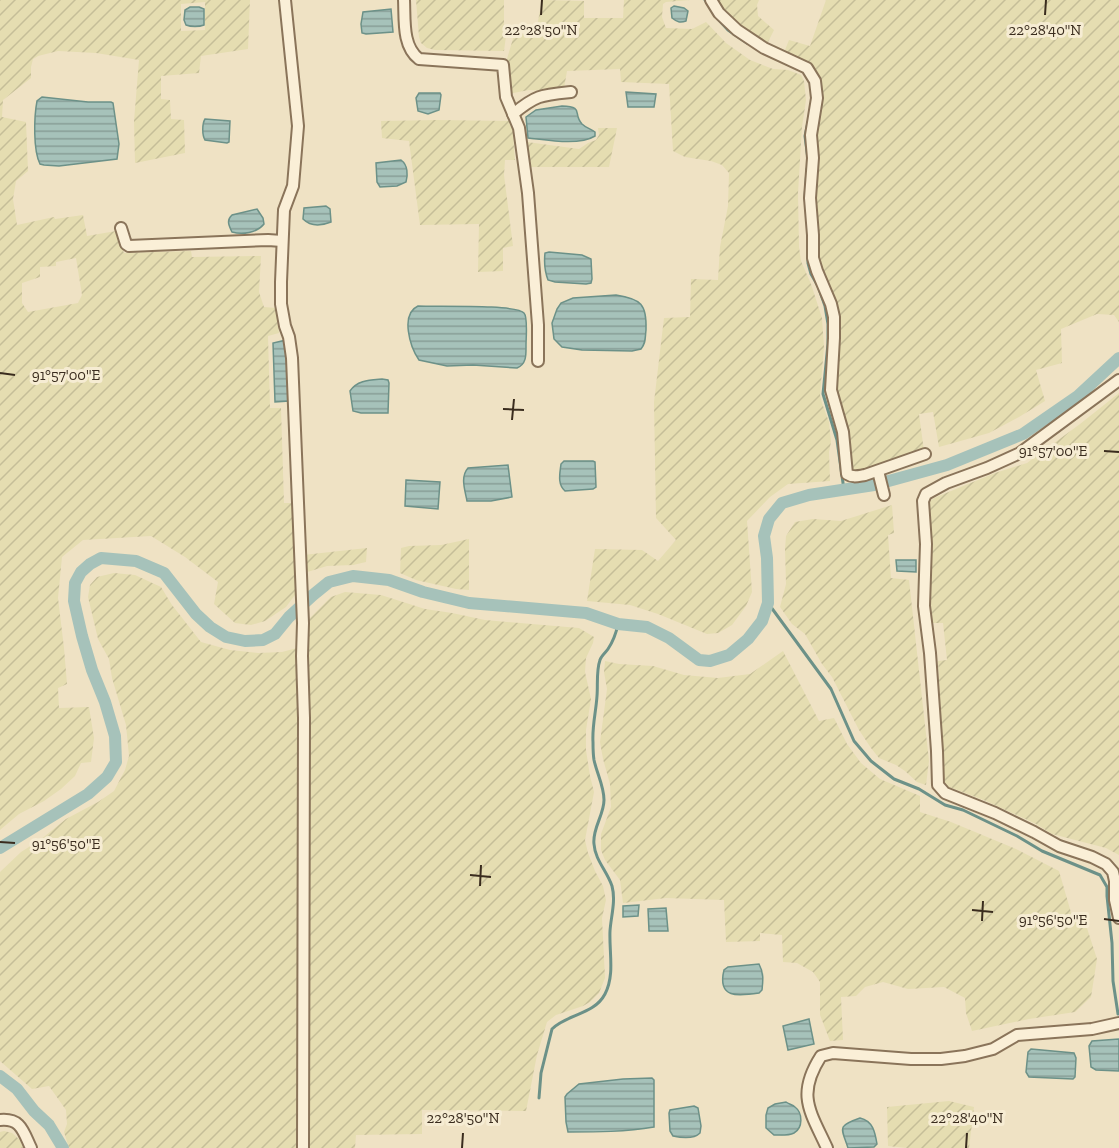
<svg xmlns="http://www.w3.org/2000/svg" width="1119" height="1148" font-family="'Zilla Slab',serif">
  <defs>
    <pattern id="farmland-furrows" width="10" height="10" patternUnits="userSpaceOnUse" patternTransform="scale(1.5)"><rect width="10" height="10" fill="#e5ddb1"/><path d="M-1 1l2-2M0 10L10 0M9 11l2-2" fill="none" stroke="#c5be98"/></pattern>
    <pattern id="water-rules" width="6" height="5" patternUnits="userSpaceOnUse" patternTransform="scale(1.5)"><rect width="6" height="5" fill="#a6c2ba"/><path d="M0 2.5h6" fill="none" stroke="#889e97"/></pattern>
  </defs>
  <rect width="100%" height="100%" fill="#efe2c4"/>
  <g fill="url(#farmland-furrows)" fill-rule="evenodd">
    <path d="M0 0H250L248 49 201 56 199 73 161 76V99L170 100 171 119 184 120 185 153 135 163 134 121 139 60 96 53 58 51 38 56 33 59 31 67V78L3 100 2 117 26 122 28 171 16 181 13 199 17 225 54 217 55 219 83 215 87 236 116 231 124 253 191 251 192 257 261 256 259 292 264 307 276 308 279 333 268 336 270 408H281L284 503H292L298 591 286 607 265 621 251 625 235 623 214 604 218 582 185 557 151 536 83 540 62 557 58 598 64 648 67 684 58 688 59 708 89 707 94 738 91 762 81 763 75 776 61 789 44 801 19 814 0 830ZM205 2V30L181 31V4ZM76 258 82 295 78 303 28 312 22 303V283L40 277V267L56 266V262Z"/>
    <polygon points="416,0 504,0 504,30 506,36 504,51 435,50 427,48 421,43 419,37"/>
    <polygon points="542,0 584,1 584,18 623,18 624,0 690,0 666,2 663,4 662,17 666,28 692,29 706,22 726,43 750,60 773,69 788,70 801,75 804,81 806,100 802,127 798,193 799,247 801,261 811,284 822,318 824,347 820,395 822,403 829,422 831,442 829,452 830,481 788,484 770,497 747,521 752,592 746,606 732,625 718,633 707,634 658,614 630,605 587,601 595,549 642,550 658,561 676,540 656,518 654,402 664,318 690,317 691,279 718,280 720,247 728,206 729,173 722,165 711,161 685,157 673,151 669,84 621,82 620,69 567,71 564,88 550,91 529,90 508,94 506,62 515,32 535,37"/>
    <polygon points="715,0 759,0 757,5 758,16 774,30 767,44 736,25 724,13"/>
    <polygon points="826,0 1119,0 1119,322 1114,315 1097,314 1061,329 1062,363 1036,370 1045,401 1019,417 989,433 939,447 933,412 919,414 924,451 868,470 855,472 852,471 851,468 836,384 837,342 818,258 813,201 818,77 811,66 783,55 789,40 810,46"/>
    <polygon points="437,120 512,121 515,160 505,160 504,175 513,246 503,248 503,271 478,272 479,224 420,225 409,141 382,138 381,121"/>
    <polygon points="598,128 617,128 609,167 530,167 527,142 579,149 588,143 596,140 599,135"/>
    <polygon points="1119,393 1119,855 1106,848 1052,834 1036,824 986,801 949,787 945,784 944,779 938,661 947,660 943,623 933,623 930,610 928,503 934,498 995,473 1027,463 1080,424"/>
    <polygon points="892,505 894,533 888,535 891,578 909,580 929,761 926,785 917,782 905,771 896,765 879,758 871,748 859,730 832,677 822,664 805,634 792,624 780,607 786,584 785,549 786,536 795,522 813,519 841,521"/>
    <polygon points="469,539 469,590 456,589 416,580 400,573 401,548 409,546 441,545"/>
    <polygon points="367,548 366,562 353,565 327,566 304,573 303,555"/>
    <polygon points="114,573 135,575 161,587 172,605 201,642 230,650 258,653 282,652 297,648 300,718 298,1017 299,1148 69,1148 64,1132 67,1124 66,1110 49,1086 32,1089 0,1061 0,872 21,852 40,840 66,819 98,802 114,791 125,770 129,756 126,725 112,678 109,659 98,639 88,597 90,585 97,577"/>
    <polygon points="345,592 381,595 425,609 452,613 485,620 579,628 594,637 593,643 586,658 585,672 591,699 586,730 586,750 590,776 594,792 585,840 588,853 595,871 603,886 606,900 602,918 605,978 599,993 590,1002 583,1006 556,1015 547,1022 537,1055 526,1111 422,1110 422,1134 356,1135 355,1148 308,1148 307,1017 310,718 307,656 308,620 331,597"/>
    <polygon points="783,651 819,721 834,718 847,744 861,763 880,779 920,796 920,812 951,822 1016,849 1059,871 1072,916 1086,925 1097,959 1091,997 1075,1012 1029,1019 972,1031 966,1013 965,998 944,987 908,989 883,982 865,987 856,996 841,997 843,1040 830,1041 820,1015 820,982 813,972 797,963 783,962 782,935 760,933 760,941 726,942 724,900 666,898 623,903 620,880 605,860 601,850 601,834 611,807 610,784 603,759 600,742 607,689 604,672 605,661 619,664 653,666 684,675 718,678 750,674"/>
    <polygon points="949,1101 974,1107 969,1148 907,1148 888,1146 887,1107"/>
    <polygon points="4,1131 12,1133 20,1140 23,1148 0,1148 0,1132"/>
  </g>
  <g fill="url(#water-rules)" stroke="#6c9188" stroke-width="1.5">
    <path d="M674 6 684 8 688 11 686 21C680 23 677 22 672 18L671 8Z"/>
    <path d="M199 7 204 9V25C199 27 191 27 186 25L184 20 185 10 190 7Z"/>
    <polygon points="391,9 393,32 366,34 362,33 361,24 363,12"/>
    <polygon points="626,92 656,94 654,107 628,107"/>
    <polygon points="419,93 440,93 441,95 439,110 428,114 418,111 416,98"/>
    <path d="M42 97 88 102H111L113 103 119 144 117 159 59 166 44 165 40 164C33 150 34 117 37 101Z"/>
    <path d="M562 106C585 107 572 113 582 124 586 128 591 129 595 132V136C579 146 547 140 528 138L526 117 536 110Z"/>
    <path d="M205 119 230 121 229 142 227 143 205 140C202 135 202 124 205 119Z"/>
    <path d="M401 160C408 165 408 175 406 182L397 186 380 187 377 182 376 163Z"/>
    <path d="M326 206 330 209 331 222C321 226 311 227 303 219L304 208Z"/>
    <path d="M257 209 263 218 264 224C257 233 242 235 232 232 229 226 226 220 232 215Z"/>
    <path d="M549 252 582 255 591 259 592 279 591 283 586 284 555 282 548 280C545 272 544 262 545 253Z"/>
    <path d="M616 295C641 299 647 304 646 330 645 338 646 343 641 349L632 351 582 350 562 347 554 339 552 323 557 309 561 303 573 298Z"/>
    <path d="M418 306C434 307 517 304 524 313 528 317 526 338 526 345 526 354 527 364 517 368L473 365 447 366 419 360C410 347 400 314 418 306Z"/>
    <polygon points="286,340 289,401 275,402 273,343"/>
    <path d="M382 379 388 380 389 383 388 413H361L353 411 350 391C357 380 370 380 382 379Z"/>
    <path d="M564 461H593L595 462 596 487 593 489 565 491C557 484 560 473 561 464Z"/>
    <path d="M508 465 512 497 491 501H467C465 490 460 477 468 468Z"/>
    <polygon points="406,480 440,482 438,509 405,506"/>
    <polygon points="896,560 916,560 916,572 897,571"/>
    <polygon points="639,905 638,916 623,917 623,906"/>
    <polygon points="666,908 668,931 649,931 648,909"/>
    <path d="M759 964C764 973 763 981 762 990L759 993C738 996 717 999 724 970L728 967Z"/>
    <polygon points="809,1019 814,1044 788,1050 783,1026"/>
    <polygon points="1119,1039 1119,1071 1096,1070 1091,1067 1089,1046 1092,1041"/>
    <polygon points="1031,1049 1074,1053 1076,1058 1075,1077 1073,1079 1029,1077 1026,1072 1028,1052"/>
    <path d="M652 1078 654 1080V1127C625 1132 597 1132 568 1132L566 1122 565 1097 567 1094 579 1084 623 1079Z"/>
    <path d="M786 1102C789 1104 793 1105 795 1107 803 1113 803 1128 794 1133 788 1136 780 1135 774 1135L766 1128V1115L768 1108 775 1104Z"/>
    <path d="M694 1106 698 1108 701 1126 700 1133C694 1139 682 1138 673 1136L670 1131 669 1113 670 1110Z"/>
    <path d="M860 1118C873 1121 875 1132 877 1144L874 1147 848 1148C841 1127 837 1126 860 1118Z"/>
  </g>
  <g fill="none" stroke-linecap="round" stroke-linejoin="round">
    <g stroke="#6c9188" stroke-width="3">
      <polyline points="705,0 714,13"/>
      <polyline points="718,19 728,30 747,43"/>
      <polyline points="808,159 805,136 808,122"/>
      <polyline points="806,207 805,197 807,169"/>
      <polyline points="808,241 808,263 811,274 818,286 825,306 828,324 828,344 823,394 837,440 844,490"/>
      <polyline points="768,603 831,689 854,741 871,761 894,779 919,789 945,805 963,810 1017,836 1042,851 1100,875 1107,887 1107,896 1112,943 1113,981 1118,1014"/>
      <path d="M539 1098 541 1073 552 1029C567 1014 594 1015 605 994 615 975 609 952 610 931 611 916 616 901 612 886 607 871 595 860 594 844 592 829 604 815 604 800 604 786 597 774 594 760 593 754 593 748 593 742 592 726 596 712 597 696 598 685 596 671 600 660 601 656 606 652 608 649 614 640 616 634 618 624"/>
    </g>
    <g stroke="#a6c2ba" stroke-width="12">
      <polyline points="0,848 88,794 107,777 116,762 115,736 105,702 92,670 82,636 74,601 75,583 81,572 90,564 101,558 136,561 164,573 196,614 210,627 226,637 245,641 263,640 275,634 289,617 313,595 329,582 353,576 389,580 423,592 469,603 586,613 618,624 647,627 669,638 699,660 710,661 729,655 748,639 762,621 768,603 767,558 764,536 769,519 782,503 809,495 874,485 947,465 1023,434 1078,396 1119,358"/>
      <polyline points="0,1076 17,1089 34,1111 49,1125 63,1148"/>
    </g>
    <defs>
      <g id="street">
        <polyline points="285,0 298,126 293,186 284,210 281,282 281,304 285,326 289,337 292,358 303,623 302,656 304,718 303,1148"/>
        <path d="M404 0C405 20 402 46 419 59L503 65 506 97 519 128 528 193 538 325V361"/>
        <path d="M711 0 719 13 737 30 764 48 807 68 815 81 817 98 811 135 813 158 810 198 813 235V258L817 271 831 304 834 317V338L831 390 843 432 847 474C853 478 858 476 865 475L925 454"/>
        <path d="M513 114C536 95 541 95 571 92"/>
        <polyline points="121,228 126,244 129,246 268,240 282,241"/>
        <polyline points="1119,380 1020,453 987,468 946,483 926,494 923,501 926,544 924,606 930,653 937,751 938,785 945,793 995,813 1034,832 1059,846 1092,857 1106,864 1113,872 1115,881 1115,900 1119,918"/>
        <polyline points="878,471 884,495"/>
        <path d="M0 1120C21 1118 23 1131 31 1148"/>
        <path d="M827 1148C810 1111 796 1095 821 1056L833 1053 911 1059H941L965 1056 993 1049 1017 1035 1092 1029 1119 1023"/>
      </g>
    </defs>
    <use href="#street" stroke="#8a745a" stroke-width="14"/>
    <use href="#street" stroke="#faefd7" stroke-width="10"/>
  </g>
  <path fill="none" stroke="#3a2c1e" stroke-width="2" d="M541 15 542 0M1045 15 1046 0M0 373 15 375M503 409 524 410M512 420 514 399M1104 451 1119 452M0 842 15 843M470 875 491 877M480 886 481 865M972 910 993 912M1104 919 1119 921M982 921 983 901M462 1148 463 1133M966 1148 967 1133"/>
  <g font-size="15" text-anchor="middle" fill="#3a2c1e" stroke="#f6ecd3" stroke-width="6" stroke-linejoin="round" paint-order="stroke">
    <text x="541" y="35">22°28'50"N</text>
    <text x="1045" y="35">22°28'40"N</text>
    <text x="66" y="380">91°57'00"E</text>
    <text x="1053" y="456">91°57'00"E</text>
    <text x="66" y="849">91°56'50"E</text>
    <text x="1053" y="925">91°56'50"E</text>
    <text x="463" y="1123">22°28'50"N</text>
    <text x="967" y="1123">22°28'40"N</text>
  </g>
</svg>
